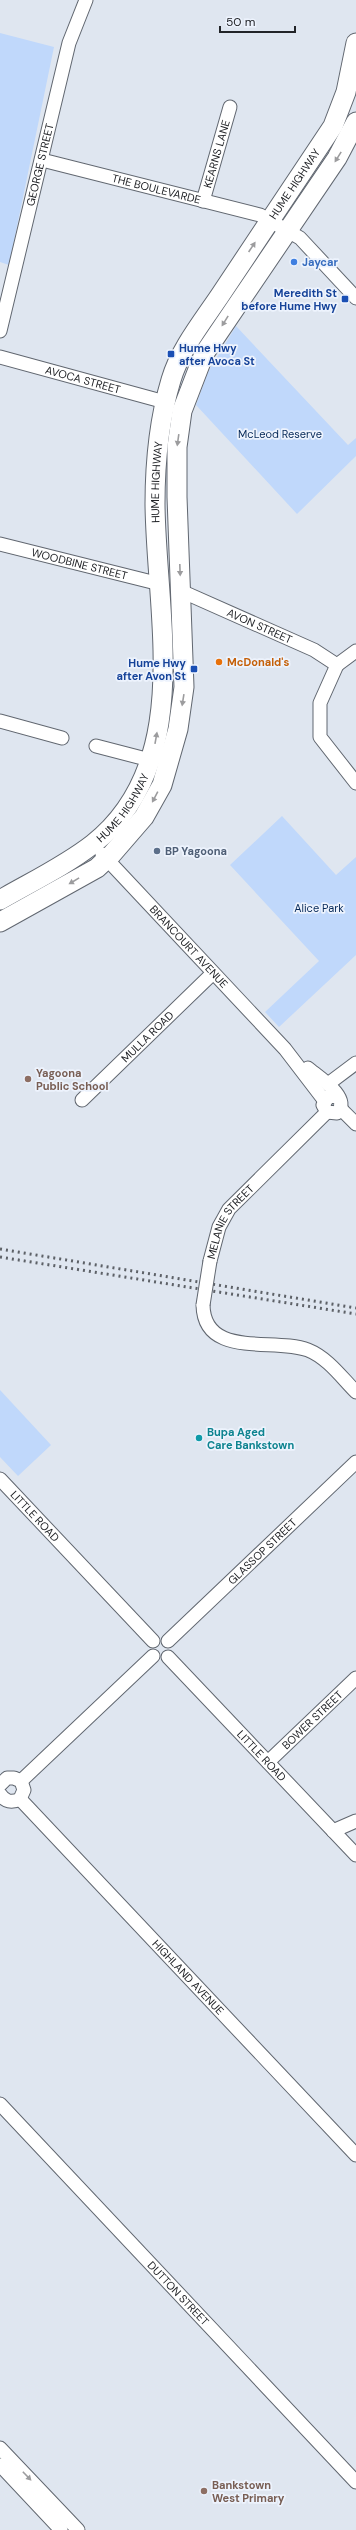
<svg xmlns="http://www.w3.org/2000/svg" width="356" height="2530" font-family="'DM Sans',sans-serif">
  <rect width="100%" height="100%" fill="#dfe6f0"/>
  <g fill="#c0d8fb">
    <polygon points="0,33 54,47 9,265 0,262"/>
    <polygon points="236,326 348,445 356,438 356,456 297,514 196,405 208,372"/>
    <polygon points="282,816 336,875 356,857 356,955 279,1027 265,1012 319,961 230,865"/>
    <polygon points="0,1390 51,1445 18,1476 0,1457"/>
  </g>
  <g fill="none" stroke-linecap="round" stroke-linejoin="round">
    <defs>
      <g id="minor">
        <path id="s1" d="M42 160 260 215 300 238 356 298"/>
        <path id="s2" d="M203 201 230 107"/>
        <path id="s3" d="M0 331 69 43 86 0"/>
        <path id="s4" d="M0 357 165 402"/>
        <path id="s5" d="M0 544 160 584"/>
        <path id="s6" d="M181 591 314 650 337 665"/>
        <polyline points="337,665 320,703 320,737 356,783"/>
        <polyline points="337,665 356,651"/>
        <polyline points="0,721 62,738"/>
        <polyline points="96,746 150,760"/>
        <path id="s7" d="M102 854 285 1049 324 1100"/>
        <path d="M308 1068C317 1076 353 1098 337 1113L327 1112 323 1105 329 1096 338 1097"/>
        <polyline points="328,1084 356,1063"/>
        <path id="s8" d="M82 1100 213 973"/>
        <polyline points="341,1109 356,1124"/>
        <path id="s9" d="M210 1261 219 1227 229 1209 327 1112"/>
        <path d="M203 1305C204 1359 274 1337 308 1350 328 1358 342 1378 356 1392"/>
        <path id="s10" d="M0 1479 153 1641"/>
        <path id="s11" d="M168 1641 356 1462"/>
        <path id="s12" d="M168 1657 356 1855"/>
        <path id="s13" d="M268 1762 356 1678"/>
        <polyline points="21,1781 153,1656"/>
        <path d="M0 1785 7 1778H14L21 1781 24 1790 20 1799C12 1803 5 1802 0 1794"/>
        <path id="s14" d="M20 1799 356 2155"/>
        <polyline points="333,1831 356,1821"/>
        <path id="s15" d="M0 2104 356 2482"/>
        <polyline points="0,2448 78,2530"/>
        <polyline points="0,2465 61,2530"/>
      </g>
      <g id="highway">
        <path id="s16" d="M0 900C31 882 65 866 93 844 195 763 156 616 155 504 155 462 159 420 171 380 180 349 203 321 221 294 258 238 296 182 333 126L346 92 356 43"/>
        <polyline points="0,922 97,868 112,854 144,817 162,785 178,729 184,687 177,497 177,447 182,411 204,354 337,158 356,122"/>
      </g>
    </defs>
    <use href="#minor" stroke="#616770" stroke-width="15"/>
    <use href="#highway" stroke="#616770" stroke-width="21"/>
    <use href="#minor" stroke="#fff" stroke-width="13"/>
    <use href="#highway" stroke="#fff" stroke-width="19"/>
    <g stroke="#5d6167" stroke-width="3" stroke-dasharray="2 4" stroke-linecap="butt">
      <polyline points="0,1249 356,1308"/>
      <polyline points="0,1257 356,1314"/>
    </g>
    <defs>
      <polyline id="minor-bridge" points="203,1305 210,1261"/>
    </defs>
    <use href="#minor-bridge" stroke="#616770" stroke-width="15" stroke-linecap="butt"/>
    <use href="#minor-bridge" stroke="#fff" stroke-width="13"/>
  </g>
  <defs><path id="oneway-solid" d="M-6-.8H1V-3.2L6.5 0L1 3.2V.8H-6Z"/></defs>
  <g fill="#9c9c9e">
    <use href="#oneway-solid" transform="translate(338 157) rotate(122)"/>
    <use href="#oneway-solid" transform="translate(252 247) rotate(-56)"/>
    <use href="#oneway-solid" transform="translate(225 321) rotate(122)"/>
    <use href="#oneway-solid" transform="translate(178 440) rotate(98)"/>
    <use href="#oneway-solid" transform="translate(180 570) rotate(88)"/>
    <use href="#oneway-solid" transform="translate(183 700) rotate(99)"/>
    <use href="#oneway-solid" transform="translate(156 738) rotate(-80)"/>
    <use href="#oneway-solid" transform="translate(155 797) rotate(118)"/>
    <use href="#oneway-solid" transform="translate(74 881) rotate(149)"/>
    <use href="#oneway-solid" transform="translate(27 2476) rotate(46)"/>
  </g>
  <circle fill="#3f7fe0" stroke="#edf3fd" stroke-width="1.5" cx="294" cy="262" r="4"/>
  <g fill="#1a4fb4" stroke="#edf3fd" stroke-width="1.5">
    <rect x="341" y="295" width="8" height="8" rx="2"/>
    <rect x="167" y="350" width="8" height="8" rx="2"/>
    <rect x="190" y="665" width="8" height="8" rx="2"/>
  </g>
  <circle fill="#e8710a" stroke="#edf3fd" stroke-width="1.5" cx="219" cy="662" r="4"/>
  <circle fill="#5c6f8a" stroke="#edf3fd" stroke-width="1.5" cx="157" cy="851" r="4"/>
  <g fill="#8d6e63" stroke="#edf3fd" stroke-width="1.5">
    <circle cx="28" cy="1079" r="4"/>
    <circle cx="204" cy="2491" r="4"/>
  </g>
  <circle fill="#0f9aa8" stroke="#edf3fd" stroke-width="1.5" cx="199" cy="1438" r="4"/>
  <g text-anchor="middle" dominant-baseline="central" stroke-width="3.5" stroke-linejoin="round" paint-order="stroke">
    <g font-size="11" fill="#222428" stroke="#edf3fd">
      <text stroke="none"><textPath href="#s2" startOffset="49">KEARNS LANE</textPath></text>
      <text stroke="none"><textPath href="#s3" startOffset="171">GEORGE STREET</textPath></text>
      <text stroke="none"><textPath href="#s16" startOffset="827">HUME HIGHWAY</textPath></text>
      <text stroke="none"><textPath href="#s1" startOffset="118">THE BOULEVARDE</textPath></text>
      <text stroke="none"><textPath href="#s4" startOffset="86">AVOCA STREET</textPath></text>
      <text stroke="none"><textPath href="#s16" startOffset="491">HUME HIGHWAY</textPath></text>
      <text stroke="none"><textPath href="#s5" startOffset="82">WOODBINE STREET</textPath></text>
      <text stroke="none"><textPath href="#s6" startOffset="86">AVON STREET</textPath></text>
      <text stroke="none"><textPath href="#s16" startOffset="156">HUME HIGHWAY</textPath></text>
      <text stroke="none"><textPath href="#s7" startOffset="127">BRANCOURT AVENUE</textPath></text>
      <text stroke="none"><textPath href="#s8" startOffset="91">MULLA ROAD</textPath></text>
      <text stroke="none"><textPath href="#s9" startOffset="45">MELANIE STREET</textPath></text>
      <text stroke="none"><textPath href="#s10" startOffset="51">LITTLE ROAD</textPath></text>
      <text stroke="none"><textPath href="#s11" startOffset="130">GLASSOP STREET</textPath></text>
      <text stroke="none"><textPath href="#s13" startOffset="61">BOWER STREET</textPath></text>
      <text stroke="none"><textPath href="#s12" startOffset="136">LITTLE ROAD</textPath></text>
      <text stroke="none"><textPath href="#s14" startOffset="245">HIGHLAND AVENUE</textPath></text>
      <text stroke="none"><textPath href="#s15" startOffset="260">DUTTON STREET</textPath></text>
    </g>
    <g font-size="11" font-weight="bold" fill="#366cbe" stroke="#edf3fd" text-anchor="start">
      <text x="302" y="262">Jaycar</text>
    </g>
    <g font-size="11" font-weight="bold" fill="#164399" stroke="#edf3fd" text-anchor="end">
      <text x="337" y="293">Meredith St<tspan x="337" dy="13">before Hume Hwy</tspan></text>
      <text x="179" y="348" text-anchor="start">Hume Hwy<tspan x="179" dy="13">after Avoca St</tspan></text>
      <text x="186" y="663">Hume Hwy<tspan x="186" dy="13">after Avon St</tspan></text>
    </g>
    <g font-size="11" fill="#072a59" stroke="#edf3fd">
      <text x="280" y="434">McLeod Reserve</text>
      <text x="319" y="908">Alice Park</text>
    </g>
    <g font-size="11" font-weight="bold" fill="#c56008" stroke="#edf3fd" text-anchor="start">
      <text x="227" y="662">McDonald's</text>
    </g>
    <g font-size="11" font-weight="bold" fill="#4e5e75" stroke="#edf3fd" text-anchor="start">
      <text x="165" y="851">BP Yagoona</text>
    </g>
    <g font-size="11" font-weight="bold" fill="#785e54" stroke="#edf3fd" text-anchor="start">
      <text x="36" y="1073">Yagoona<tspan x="36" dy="13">Public School</tspan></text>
      <text x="212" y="2485">Bankstown<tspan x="212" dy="13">West Primary</tspan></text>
    </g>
    <g font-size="11" font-weight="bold" fill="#0d838f" stroke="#edf3fd" text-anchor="start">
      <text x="207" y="1432">Bupa Aged<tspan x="207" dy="13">Care Bankstown</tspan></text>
    </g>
  </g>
  <path d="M220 26v6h75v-6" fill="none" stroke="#222428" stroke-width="2"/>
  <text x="226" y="26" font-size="12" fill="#222428" stroke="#edf3fd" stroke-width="3" paint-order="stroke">50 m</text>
</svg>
